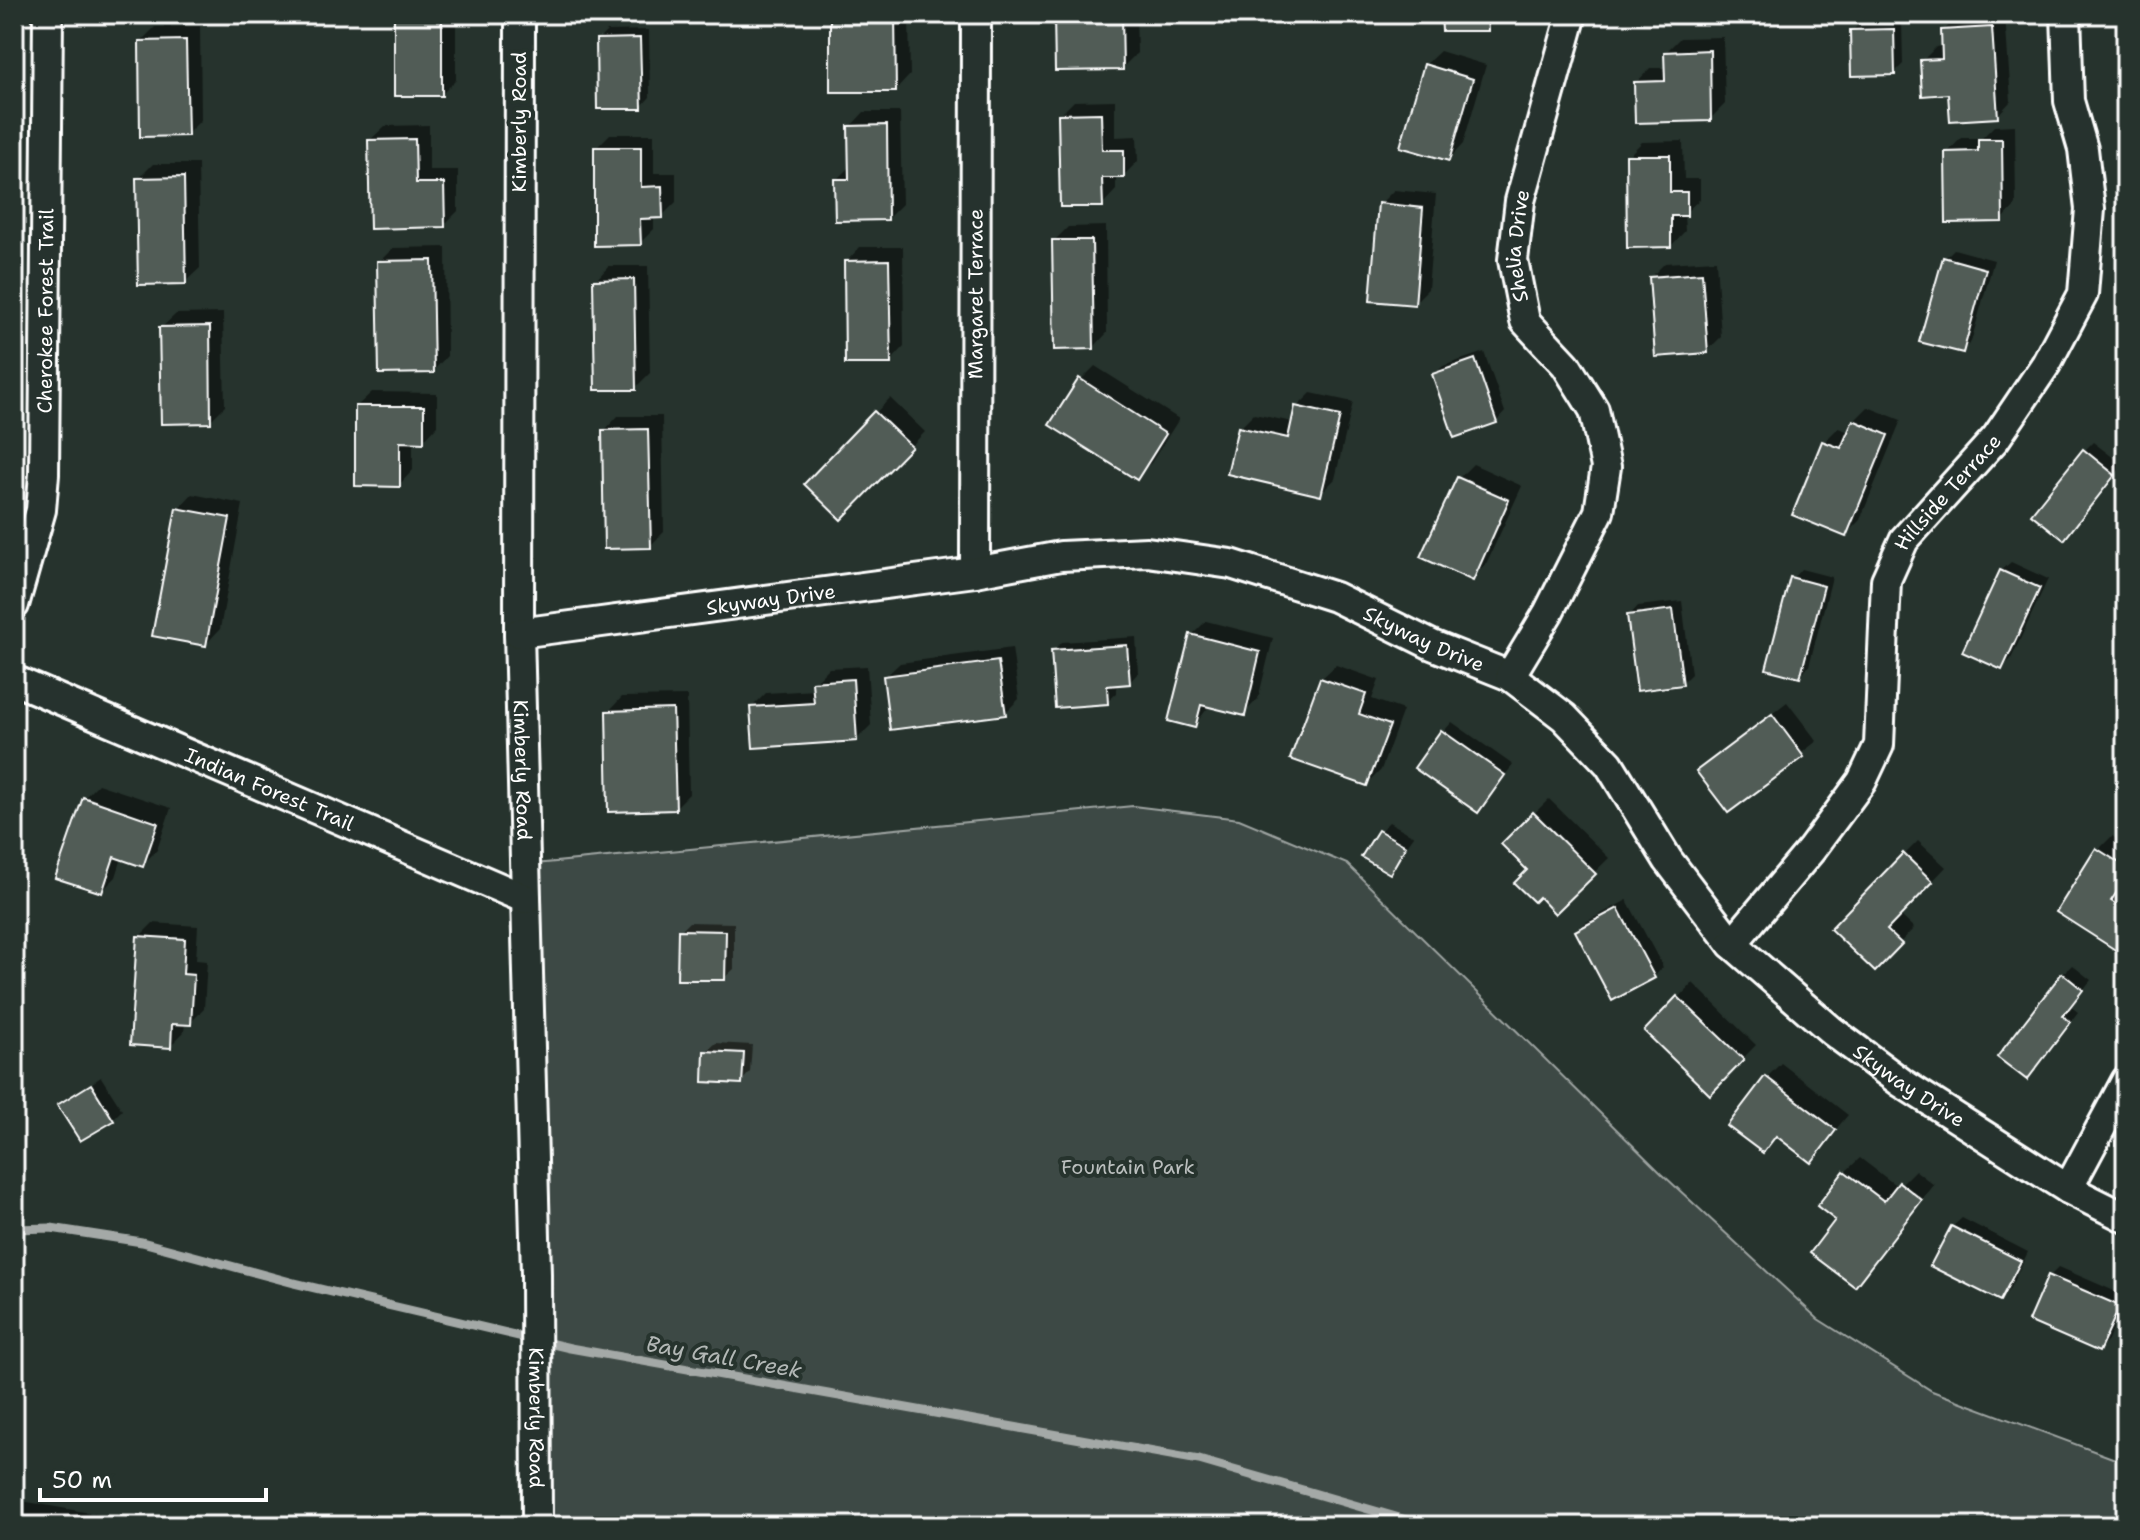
<svg xmlns="http://www.w3.org/2000/svg" width="2140" height="1540" font-family="'Shantell Sans',sans-serif">
  <rect width="100%" height="100%" fill="#26332d"/>
  <filter id="ink" filterUnits="userSpaceOnUse"><feTurbulence type="fractalNoise" baseFrequency=".0125" numOctaves="2"/><feDisplacementMap in="SourceGraphic" scale="16" xChannelSelector="R" yChannelSelector="G"/><feConvolveMatrix kernelMatrix="1 2 1 2 8 2 1 2 1" color-interpolation-filters="sRGB"/></filter>
  <g filter="url(#ink)">
    <polygon fill="#3e4944" stroke="#9ea4a2" stroke-width="2" points="1133,806 1239,819 1347,864 1662,1174 1818,1319 1932,1391 2126,1463 2126,1526 537,1526 525,865"/>
    <g fill="#0007">
      <polygon points="396,14 456,14 456,80 442,94"/>
      <polygon points="832,14 909,14 910,75 896,90"/>
      <polygon points="1056,14 1136,14 1137,53 1122,68"/>
      <polygon points="1443,14 1496,14 1496,19 1487,29"/>
      <polygon points="2005,14 2011,101 1997,116 1950,92 1922,61 1936,47 1944,46 1943,31 1957,17"/>
      <polygon points="1862,21 1902,21 1903,64 1894,73 1852,31"/>
      <polygon points="200,26 201,120 187,134 141,41 155,27"/>
      <polygon points="649,30 650,97 641,107 598,40 607,31"/>
      <polygon points="1723,37 1725,104 1710,119 1636,83 1650,68 1666,68 1666,52 1680,38"/>
      <polygon points="1440,51 1486,65 1463,144 1449,159 1425,65"/>
      <polygon points="1115,100 1115,137 1137,136 1138,161 1123,176 1116,176 1116,190 1102,205 1060,115 1074,101"/>
      <polygon points="864,112 900,112 902,204 888,218 836,180 851,165 850,127"/>
      <polygon points="429,125 429,170 458,170 458,211 444,225 370,140 385,126"/>
      <polygon points="2015,125 2016,205 2002,220 1947,153 1961,138 1982,138 1994,126"/>
      <polygon points="610,134 654,134 654,173 676,173 676,202 662,216 654,217 654,229 640,243 596,148"/>
      <polygon points="1683,141 1684,179 1700,179 1700,199 1684,214 1685,231 1671,246 1628,156 1642,142"/>
      <polygon points="153,164 198,164 200,268 185,282 138,179"/>
      <polygon points="1394,190 1436,194 1428,289 1414,303 1380,204"/>
      <polygon points="1106,226 1107,333 1093,348 1054,241 1068,227"/>
      <polygon points="446,247 447,356 433,371 379,262 393,248"/>
      <polygon points="860,247 903,247 904,347 890,362 846,262"/>
      <polygon points="1954,249 1994,260 1971,342 1962,351 1945,258"/>
      <polygon points="1716,260 1721,337 1707,351 1651,277 1665,263"/>
      <polygon points="609,266 648,266 650,373 635,388 595,281"/>
      <polygon points="223,313 225,406 210,421 161,328 176,314"/>
      <polygon points="1484,352 1505,412 1496,422 1434,375 1443,366"/>
      <polygon points="1095,366 1179,419 1151,463 1136,477 1081,380"/>
      <polygon points="372,392 437,393 437,426 423,441 413,441 413,470 399,485 357,406"/>
      <polygon points="1311,393 1353,402 1335,479 1320,494 1240,428 1254,414 1293,422 1297,407"/>
      <polygon points="890,398 925,432 841,517 807,484"/>
      <polygon points="1868,407 1901,420 1860,520 1846,534 1824,442 1838,428 1850,432 1854,421"/>
      <polygon points="618,416 662,416 664,532 650,546 604,431"/>
      <polygon points="2093,442 2123,465 2073,528 2084,451"/>
      <polygon points="1473,464 1522,486 1486,564 1472,578 1459,478"/>
      <polygon points="192,494 243,504 220,629 206,644 178,509"/>
      <polygon points="2011,562 2048,579 2011,659 2002,668 2001,571"/>
      <polygon points="1801,569 1832,577 1809,666 1799,676 1792,579"/>
      <polygon points="1682,601 1691,674 1682,683 1629,616 1638,606"/>
      <polygon points="1206,621 1273,638 1258,699 1244,713 1210,705 1194,726 1192,635"/>
      <polygon points="1136,637 1138,673 1129,683 1116,683 1117,693 1107,702 1053,651 1062,642"/>
      <polygon points="1012,648 1019,699 1005,713 885,677 900,663"/>
      <polygon points="1336,665 1379,680 1372,699 1403,710 1381,770 1367,784 1321,679"/>
      <polygon points="867,666 871,725 856,740 752,707 766,693 815,690 814,683 829,668"/>
      <polygon points="687,696 689,794 675,808 608,712 622,697"/>
      <polygon points="1787,702 1817,741 1728,810 1699,771"/>
      <polygon points="1452,722 1513,765 1478,810 1443,732"/>
      <polygon points="98,784 171,808 157,850 142,865 122,858 116,877 102,891 84,798"/>
      <polygon points="1549,799 1609,858 1555,911 1530,870 1503,844"/>
      <polygon points="1389,822 1414,836 1389,871 1380,831"/>
      <polygon points="2112,836 2126,844 2126,940 2117,949 2098,850"/>
      <polygon points="1918,841 1946,867 1900,915 1914,928 1875,969 1904,855"/>
      <polygon points="1627,900 1663,967 1654,977 1577,931 1586,922"/>
      <polygon points="689,922 734,923 734,969 724,978 680,931"/>
      <polygon points="153,923 198,926 196,960 207,961 204,1009 190,1023 185,1023 184,1032 170,1046 139,937"/>
      <polygon points="2072,965 2091,980 2070,1006 2078,1012 2035,1068 2063,974"/>
      <polygon points="1693,983 1756,1045 1710,1092 1647,1031"/>
      <polygon points="716,1043 752,1045 750,1072 741,1082 706,1052"/>
      <polygon points="1781,1063 1848,1115 1810,1160 1778,1135 1763,1151 1766,1078"/>
      <polygon points="101,1077 122,1110 112,1120 60,1105"/>
      <polygon points="1860,1158 1898,1187 1915,1170 1934,1185 1855,1285 1838,1220 1845,1172"/>
      <polygon points="1962,1218 2028,1252 2009,1290 2000,1299 1952,1227"/>
      <polygon points="2059,1267 2126,1296 2108,1341 2099,1350 2050,1276"/>
      <polygon points="22,1501 113,1517 111,1526 14,1526 14,1509"/>
    </g>
    <g fill="none" stroke-linecap="round" stroke-linejoin="round">
      <polyline stroke="#a4a9a7" stroke-width="9" points="14,1229 51,1228 142,1242 294,1283 570,1348 1199,1460 1427,1526"/>
    </g>
    <g fill="#515c57" stroke="#fff" stroke-width="2">
      <rect x="394" y="14" width="48" height="82"/>
      <polygon points="830,14 895,14 896,92 830,92"/>
      <polygon points="1054,14 1122,14 1123,70 1055,71"/>
      <polygon points="1441,14 1487,14 1488,31 1442,31"/>
      <polygon points="1992,27 1998,118 1950,121 1948,94 1922,96 1920,60 1942,59 1941,30"/>
      <polygon points="1894,29 1895,75 1851,76 1850,30"/>
      <polygon points="640,38 642,109 597,109 596,39"/>
      <polygon points="186,40 188,136 140,137 139,41"/>
      <polygon points="1710,50 1711,121 1635,123 1634,82 1665,81 1664,52"/>
      <polygon points="1424,64 1473,79 1449,161 1400,147"/>
      <polygon points="1101,113 1102,150 1124,150 1124,178 1102,178 1103,207 1060,207 1058,114"/>
      <polygon points="887,125 888,220 835,221 834,179 849,179 848,126"/>
      <polygon points="415,139 416,183 444,183 445,227 370,229 368,140"/>
      <polygon points="1978,139 2002,139 2003,222 1946,223 1945,152 1978,151"/>
      <polygon points="594,147 641,147 641,187 662,186 663,218 640,219 641,245 594,246"/>
      <polygon points="1626,155 1670,155 1670,192 1687,192 1687,216 1671,216 1671,247 1627,248"/>
      <polygon points="184,177 186,284 138,285 136,178"/>
      <polygon points="1378,203 1423,208 1415,305 1370,301"/>
      <polygon points="1052,240 1092,240 1094,349 1054,350"/>
      <polygon points="1943,257 1986,269 1963,353 1919,342"/>
      <polygon points="432,260 434,373 379,374 377,261"/>
      <polygon points="889,260 891,364 845,364 844,261"/>
      <polygon points="1702,273 1708,353 1655,357 1649,277"/>
      <polygon points="634,279 636,390 595,390 593,280"/>
      <polygon points="210,326 211,423 161,424 159,327"/>
      <polygon points="1475,359 1497,423 1454,438 1432,374"/>
      <polygon points="1079,378 1166,434 1137,480 1049,425"/>
      <polygon points="355,406 424,406 424,443 400,442 400,487 355,486"/>
      <polygon points="1295,406 1340,416 1321,496 1227,474 1238,427 1288,438"/>
      <polygon points="874,411 912,447 841,520 804,484"/>
      <polygon points="1853,420 1888,435 1846,537 1792,515 1822,441 1841,448"/>
      <polygon points="648,429 651,548 604,549 602,430"/>
      <polygon points="2083,449 2115,475 2064,540 2031,514"/>
      <polygon points="1457,477 1509,500 1473,581 1420,557"/>
      <polygon points="176,508 230,518 206,646 152,636"/>
      <polygon points="2000,570 2040,588 2002,670 1962,652"/>
      <polygon points="1790,577 1824,586 1800,678 1766,669"/>
      <polygon points="1673,609 1683,685 1637,691 1627,615"/>
      <polygon points="1190,634 1260,652 1245,716 1201,705 1195,728 1168,721"/>
      <polygon points="1127,645 1130,684 1107,686 1108,704 1055,708 1051,650"/>
      <polygon points="998,661 1006,715 890,730 883,676"/>
      <polygon points="1320,678 1366,694 1359,714 1390,725 1367,786 1290,759"/>
      <polygon points="853,679 857,741 753,748 750,707 814,703 812,682"/>
      <polygon points="673,709 676,810 608,812 606,711"/>
      <polygon points="1772,714 1804,757 1728,813 1696,771"/>
      <polygon points="1441,730 1505,775 1478,813 1414,768"/>
      <polygon points="83,797 158,823 143,867 114,857 102,893 55,878"/>
      <polygon points="1533,812 1596,874 1555,914 1539,897 1534,902 1514,883 1527,870 1501,844"/>
      <polygon points="1378,830 1406,846 1390,874 1361,857"/>
      <polygon points="2096,848 2126,867 2126,878 2111,901 2126,910 2126,938 2117,951 2056,912"/>
      <polygon points="1903,853 1933,882 1887,930 1902,944 1875,972 1830,929"/>
      <polygon points="1618,908 1655,978 1612,1001 1575,931"/>
      <polygon points="678,930 726,931 725,980 677,980"/>
      <polygon points="137,936 185,939 183,974 194,975 191,1025 172,1024 171,1048 130,1045"/>
      <polygon points="2062,973 2083,990 2063,1016 2071,1022 2027,1080 1997,1057"/>
      <polygon points="1677,996 1744,1060 1710,1095 1644,1031"/>
      <polygon points="704,1051 744,1053 742,1084 703,1082"/>
      <polygon points="1765,1076 1836,1130 1811,1163 1776,1136 1763,1153 1727,1126"/>
      <polygon points="91,1084 114,1121 80,1141 57,1105"/>
      <polygon points="1844,1171 1884,1201 1899,1182 1922,1200 1855,1287 1810,1253 1835,1220 1817,1206"/>
      <polygon points="1951,1226 2021,1261 2000,1301 1930,1266"/>
      <polygon points="2048,1275 2120,1306 2099,1352 2028,1321"/>
      <polygon points="14,1516 74,1526 14,1526"/>
    </g>
    <g fill="none" stroke-linecap="round" stroke-linejoin="round">
      <defs>
        <g id="minor">
          <path id="s1" d="M520 14 519 633 536 1274 537 1526"/>
          <path id="s2" d="M975 572 976 14"/>
          <path id="s3" d="M14 605 41 510 44 474 48 14"/>
          <path id="s4" d="M519 633 975 572 1061 556 1147 552 1231 564 1335 597 1432 645 1510 676 1564 717 1609 764 1668 860 1732 944 1832 1031 1902 1083 2068 1189 2126 1218"/>
          <path id="s5" d="M1510 676 1548 613 1599 512 1606 467 1594 410 1566 365 1525 321 1513 260 1520 201 1572 14"/>
          <path id="s6" d="M14 680 526 899"/>
          <path id="s7" d="M1732 944 1811 850 1862 781 1879 745 1886 580 1904 540 1996 438 2046 364 2083 294 2090 209 2083 149 2069 101 2066 14"/>
          <polyline points="2068,1189 2126,1081"/>
        </g>
      </defs>
      <use href="#minor" stroke="#fff" stroke-width="34"/>
      <use href="#minor" stroke="#26332d" stroke-width="28"/>
    </g>
  </g>
  <g text-anchor="middle" dominant-baseline="central" stroke-width="8" stroke-linejoin="round" paint-order="stroke">
    <g font-size="20" fill="#fff" stroke="#26332d">
      <text transform="translate(519 122) rotate(-90)">Kimberly Road</text>
      <text stroke="none"><textPath href="#s5" startOffset="480">Shelia Drive</textPath></text>
      <text stroke="none"><textPath href="#s2" startOffset="278">Margaret Terrace</textPath></text>
      <text stroke="none"><textPath href="#s3" startOffset="298">Cherokee Forest Trail</textPath></text>
      <text stroke="none"><textPath href="#s7" startOffset="522">Hillside Terrace</textPath></text>
      <text stroke="none"><textPath href="#s4" startOffset="254">Skyway Drive</textPath></text>
      <text stroke="none"><textPath href="#s4" startOffset="926">Skyway Drive</textPath></text>
      <text stroke="none"><textPath href="#s1" startOffset="756">Kimberly Road</textPath></text>
      <text stroke="none"><textPath href="#s6" startOffset="278">Indian Forest Trail</textPath></text>
      <text stroke="none"><textPath href="#s4" startOffset="1598">Skyway Drive</textPath></text>
      <text stroke="none"><textPath href="#s1" startOffset="1404">Kimberly Road</textPath></text>
    </g>
    <g font-size="20" fill="#bbbfbe" stroke="#26332d">
      <text x="1128" y="1167">Fountain Park</text>
    </g>
    <g font-size="22" font-style="italic" fill="#b3b8b6" stroke="#26332d">
      <text transform="translate(724 1357) rotate(10)">Bay Gall Creek</text>
    </g>
  </g>
  <rect width="2140" height="1540" fill="none" stroke="#26332d" stroke-width="48"/>
  <rect x="24" y="24" width="2092" height="1492" fill="none" stroke="#fff" stroke-width="3" filter="url(#ink)"/>
  <path d="M40 1488v12h226v-12" fill="none" stroke="#ffffff" stroke-width="4"/>
  <text x="52" y="1488" font-size="24" fill="#ffffff" stroke="#26332d" stroke-width="6" paint-order="stroke">50 m</text>
</svg>
